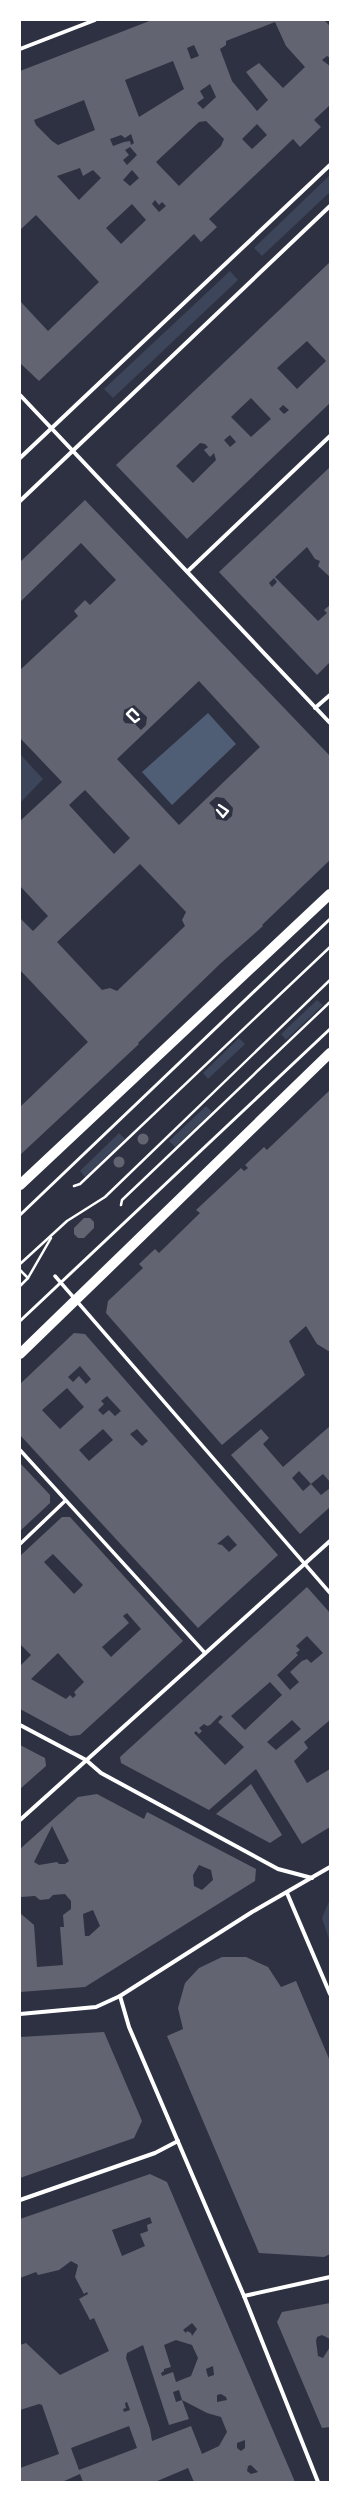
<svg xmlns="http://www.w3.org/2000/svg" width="350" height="2502" font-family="'Public Sans',sans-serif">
  <rect width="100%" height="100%" fill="#2d3142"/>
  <g fill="#3c4559">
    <polygon points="330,175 330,192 262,256 254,248"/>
    <polygon points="230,271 238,280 113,398 104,389"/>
    <polygon points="20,754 43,779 20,803"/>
    <polygon points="317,1000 323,1005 286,1040 281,1034"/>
    <polygon points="239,1038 245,1044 208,1079 203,1073"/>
    <polygon points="206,1106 212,1112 175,1147 169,1141"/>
    <polygon points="119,1133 125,1139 85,1177 80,1171"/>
    <polygon points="330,1899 330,1942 322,1918"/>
  </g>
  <polygon fill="#4f5d75" points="208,713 236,744 172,805 142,772"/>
  <g fill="#626471" fill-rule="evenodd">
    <path d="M152 20H327L325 21 330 26V58L327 56 322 60 330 66V105L314 120 321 127 300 147 293 139 209 219 217 227 201 242 194 234 39 381 20 363V301L48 331 99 282 36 215 20 230V71ZM275 22 286 46 305 67 283 88 259 63 246 72 268 100 257 111 232 81 220 49 226 45V41ZM194 45 199 56 191 59 187 48ZM173 61 184 89 139 117 125 80ZM210 84 216 97 203 109 197 103 204 98 200 91ZM84 100 95 130 58 145 52 141 36 125 34 120ZM206 121 224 139 221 146 179 186 156 162 199 122ZM257 124 267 135 252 149 242 139ZM131 134 134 143 131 145 130 141 124 142 113 146 110 139 121 135 125 138ZM130 147 137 155 127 165 123 160 129 155 125 150ZM80 168 83 176 93 170 101 178 79 200 57 176ZM132 170 139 178 130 186 123 180ZM155 200 159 205 162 202 166 206 159 212 152 204ZM132 204 146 220 121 244 106 228Z"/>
    <path d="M330 262V403L187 539 116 465ZM307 341 326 361 297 389 277 368ZM251 398 271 419 251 437 231 417ZM283 405 289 410 284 414 279 409ZM230 435 236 442 230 447 224 440ZM200 443 205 444 208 447 204 450 210 457 214 453 216 460 193 483 176 466Z"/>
    <path d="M330 467V577L318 566 320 561 315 559 307 547 275 577 318 621 327 613 324 610 330 605V662L317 675 219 572ZM274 578 277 582 272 587 269 583Z"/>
    <path d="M85 500 330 756V860L262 925 263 926 221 963 138 1043 139 1044 20 1155V1107L88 1042 20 970V918L33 931 48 916 20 886V821L62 782 20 738V670L78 616 74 611 85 600 90 605 116 580 81 543 20 602V562ZM199 681 260 747 179 825 117 759ZM134 705 147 717 146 725 141 730 135 724 125 723 123 720 124 710ZM85 790 130 838 114 854 69 805ZM216 797 224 798 233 808 232 816 226 821 216 819 214 808 209 803ZM140 864 186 912 182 920 185 926 117 991 110 988 102 990 57 942Z"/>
    <polygon points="330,1090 330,1352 317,1344 306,1326 289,1341 305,1375 222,1445 106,1313 108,1301 143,1268 139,1264 155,1249 159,1253 200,1213 196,1210 241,1168 244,1171 248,1168 245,1165 264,1147 267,1150 269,1148"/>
    <circle cx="143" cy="1139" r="5.5"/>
    <circle cx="119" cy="1162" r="5.5"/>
    <polygon points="84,1218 90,1218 94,1222 94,1228 84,1238 78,1238 74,1234 74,1228"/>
    <path d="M74 1333 85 1334 278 1555 198 1628 20 1435V1384ZM80 1366 91 1379 86 1384 79 1376 73 1382 68 1377ZM67 1388 84 1407 60 1429 42 1410ZM107 1396 121 1411 115 1416 109 1410 103 1415 98 1410 104 1404 101 1401ZM103 1429 113 1440 89 1461 79 1450ZM137 1429 148 1441 142 1446 130 1434ZM228 1535 237 1545 229 1552 222 1545 217 1544Z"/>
    <path d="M330 1426V1482L323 1474 311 1484 321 1495 330 1488V1507L300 1534 231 1455 261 1429 269 1438 263 1444 283 1467ZM299 1471 311 1484 303 1491 292 1478Z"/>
    <polygon points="20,1463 50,1495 50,1503 20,1531"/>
    <path d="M62 1517H70L183 1641 80 1735 70 1736 20 1709V1666L31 1655 20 1644V1556ZM53 1554 83 1585 74 1594 44 1562ZM127 1613 141 1629 111 1657 102 1647 129 1623 123 1616ZM58 1653 84 1682 74 1692 76 1695 73 1698 70 1695 66 1699 31 1679Z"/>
    <path d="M307 1587 330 1613V1720L304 1742 308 1748 294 1761 307 1783 330 1769V1827L302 1844 256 1769 209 1810 121 1763 120 1757ZM307 1636 323 1653 311 1663 307 1659 302 1661 290 1672 299 1682 290 1690 277 1675 298 1655 296 1653 300 1650 296 1646ZM270 1682 282 1695 245 1730 231 1716ZM220 1715 223 1717 218 1722 244 1747 225 1765 194 1733 196 1731 199 1734 202 1731 199 1728 204 1724 207 1726 210 1725ZM292 1720 301 1729 276 1750 267 1742Z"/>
    <polygon points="20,1745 45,1758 46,1766 20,1789"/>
    <polygon points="251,1784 282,1835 270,1843 216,1814"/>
    <path d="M97 1794 144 1819 147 1812 256 1869 255 1881 85 1987 20 1992V1913L34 1925 37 1967 63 1965 60 1927H64L63 1915 71 1909V1901L65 1894 53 1895 49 1899 40 1900 35 1896 21 1897 20 1905V1849L78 1797ZM52 1826 69 1861 65 1864H59L57 1862 39 1865 34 1862ZM199 1865 211 1870 213 1880 202 1890 194 1886 193 1875ZM93 1910 100 1926 89 1936H85L83 1914Z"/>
    <polygon points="222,1957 246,1957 268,1967 281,1987 296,1981 330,2061 330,2254 324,2257 259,2253 167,2036 183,2029 178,2008 185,1983 199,1968"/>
    <polygon points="104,2032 142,2121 134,2138 20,2178 20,2037"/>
    <path d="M150 2174 167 2182 295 2482H194L188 2468 155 2482H83L80 2474 62 2482H20V2468L59 2454 42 2405 39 2404 20 2410V2345L26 2343 60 2375 109 2351 94 2318 90 2320 79 2299 88 2294 87 2292 84 2294 75 2277 78 2265 71 2261 59 2270 38 2275 36 2272 20 2278V2219ZM150 2217 152 2223 147 2225 148 2231 140 2234 145 2246 122 2256 112 2230ZM192 2323 197 2329 192 2336 191 2333 187 2331 186 2333 183 2330ZM176 2340 192 2345 198 2358 191 2376 176 2382 173 2372 162 2376 161 2373 164 2371V2369L171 2367 164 2345ZM143 2345 169 2425 189 2419 182 2400 176 2402 173 2392 179 2390 182 2400 207 2413 221 2417 227 2432 219 2446 202 2454 191 2426 152 2441 150 2429 126 2358 127 2353ZM213 2366 214 2375 208 2377 206 2369ZM221 2394 226 2397 227 2400 217 2402V2395ZM127 2402 130 2410 124 2412 123 2409 126 2408 125 2403ZM129 2426 137 2448 79 2470 71 2448ZM245 2440V2448L241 2451 237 2448V2443ZM251 2465 258 2472 251 2474 247 2471 248 2466Z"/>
    <polygon points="330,2303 330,2339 322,2335 317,2337 316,2341 318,2356 323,2358 330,2347 330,2427 322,2428 277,2322 282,2312"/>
  </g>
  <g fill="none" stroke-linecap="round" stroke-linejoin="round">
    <g stroke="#fff" stroke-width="2.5">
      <polyline points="138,715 132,709 127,714 135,722 139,719"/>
      <polyline points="217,810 223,817 228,811 219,805"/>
      <polyline points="74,1186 80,1184 330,947"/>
      <polyline points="121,1205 122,1200 330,1002"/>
      <polyline points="20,1264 67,1221 105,1197 330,980"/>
      <polyline points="20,1270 28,1278"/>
      <polyline points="20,1286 28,1278 51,1238"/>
    </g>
    <g stroke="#fff" stroke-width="3">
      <polyline points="20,1215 330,919"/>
      <polyline points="20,1321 330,1029"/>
    </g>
    <g stroke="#fff" stroke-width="3.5">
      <polyline points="55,1276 330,1593"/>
      <polyline points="20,1450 205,1653"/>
      <polyline points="20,1544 65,1501"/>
    </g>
    <g stroke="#fff" stroke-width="4">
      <polyline points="20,49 95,20"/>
      <polyline points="20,395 330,723"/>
      <polyline points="20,458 330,165"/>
      <polyline points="20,501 330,206"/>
      <polyline points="188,571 330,436"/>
      <polyline points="315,708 330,695"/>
      <polyline points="20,1725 86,1760 101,1773 278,1869 312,1878"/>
      <polyline points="20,1820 330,1541"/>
      <polyline points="287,1893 330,1994"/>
      <polyline points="120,1996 129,2027 244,2296 318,2482"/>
      <polyline points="20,2014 96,2007 120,1996 252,1912 330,1867"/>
      <polyline points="20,2200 155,2153 178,2141"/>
      <polyline points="244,2296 330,2277"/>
    </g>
    <g stroke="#fff" stroke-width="10">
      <polyline points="20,1185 330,894"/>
      <polyline points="20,1354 330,1053"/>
    </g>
  </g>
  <rect width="350" height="2502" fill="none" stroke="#ffffff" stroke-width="42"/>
</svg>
